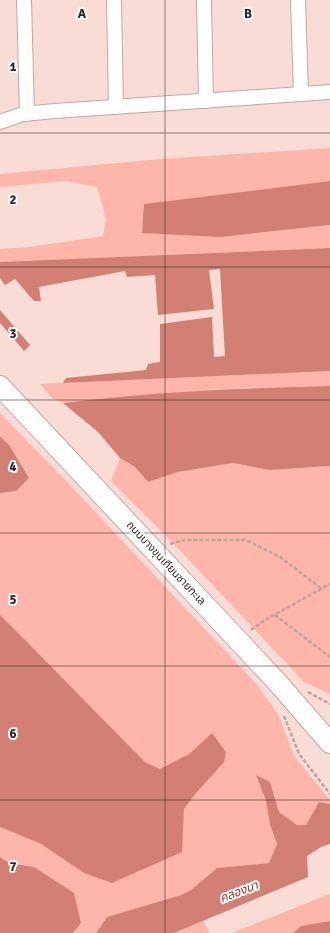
<svg xmlns="http://www.w3.org/2000/svg" width="330" height="933" font-family="Signika,'Noto Sans Thai',sans-serif">
  <rect width="100%" height="100%" fill="#fadcd7"/>
  <g fill="#feb6aa">
    <polygon points="330,148 330,181 145,204 221,237 330,225 330,248 0,262 0,249 30,247 103,236 106,218 97,187 66,181 0,187 0,174 160,159"/>
    <polygon points="330,371 330,386 241,388 91,400 63,403 52,398 40,384"/>
    <polygon points="0,413 69,484 258,686 279,716 294,756 330,800 330,804 319,802 306,825 297,825 279,812 270,782 256,775 266,801 270,825 277,844 269,863 217,868 191,890 181,895 107,917 96,933 73,933 81,923 34,867 9,863 0,857 0,827 41,844 84,873 181,852 184,809 196,793 212,733 189,754 160,769 145,762 29,644 0,615 0,493 16,491 9,445 0,436"/>
    <polygon points="120,458 135,467 148,482 178,472 233,463 269,470 330,466 330,694 304,682 172,542 111,481"/>
    <polygon points="330,894 330,921 301,926 293,933 232,933"/>
    <polygon points="203,921 210,933 174,933"/>
  </g>
  <g fill="#d28073">
    <polygon points="330,181 330,225 221,237 142,233 144,204"/>
    <polygon points="330,248 330,371 63,383 66,378 146,370 148,364 160,362 160,324 212,317 214,357 225,356 220,269 209,270 214,309 158,315 155,275 127,277 125,271 39,287 41,301 34,301 15,279 5,285 0,278 0,262"/>
    <polygon points="0,310 30,345 24,351 0,323"/>
    <path d="M330 386V466L269 470 233 463 178 472 148 482 135 467 120 458 98 432 63 403C152 392 241 388 330 386Z"/>
    <polygon points="0,436 9,445 29,478 16,491 0,493"/>
    <polygon points="0,615 29,644 145,762 160,769 189,754 212,733 226,752 224,762 196,793 184,809 182,852 112,883 84,873 41,844 0,827"/>
    <polygon points="256,775 270,782 279,812 297,825 306,825 319,802 330,804 330,844 321,847 307,856 308,877 174,933 96,933 107,917 181,895 191,890 217,868 269,863 277,844 270,825 266,801"/>
    <polygon points="0,857 9,863 34,867 74,893 81,923 73,933 0,933"/>
    <polygon points="330,921 330,933 293,933 301,926"/>
  </g>
  <g fill="none" stroke-linecap="round" stroke-linejoin="round">
    <defs>
      <g id="minor">
        <polyline points="24,0 27,114"/>
        <polyline points="114,0 116,107"/>
        <polyline points="204,0 206,101"/>
        <polyline points="298,0 301,94"/>
        <polyline points="0,122 23,114 55,111 330,92"/>
      </g>
      <polyline id="secondary" points="0,386 278,683 330,743"/>
    </defs>
    <use href="#minor" stroke="#c3a7a2" stroke-width="16"/>
    <use href="#secondary" stroke="#c3a7a2" stroke-width="22"/>
    <g stroke="#bca4a0" stroke-width="2.5" stroke-dasharray="4 2" stroke-linecap="butt">
      <polyline points="170,544 184,540 246,540 280,557 322,589"/>
      <polyline points="275,615 330,657"/>
      <polyline points="251,630 265,620 330,584"/>
      <polyline points="308,692 330,704"/>
      <polyline points="284,716 299,754 330,794"/>
    </g>
    <use href="#minor" stroke="#fff" stroke-width="14"/>
    <use href="#secondary" stroke="#fff" stroke-width="20"/>
  </g>
  <path fill="none" stroke="#302523" stroke-width="1" stroke-opacity="0.55" d="M165 0V933M0 133H330M0 267H330M0 400H330M0 533H330M0 666H330M0 800H330"/>
  <g text-anchor="middle" dominant-baseline="central" stroke-width="4" stroke-linejoin="round" paint-order="stroke">
    <g font-size="11" fill="#302523" stroke="#fff">
      <text transform="translate(166 563) rotate(47)">ถนนบางขุนเทียนชายทะเล</text>
    </g>
    <g font-size="12" font-style="italic" fill="#913025" stroke="#fff">
      <text transform="translate(239 892) rotate(-21)">คลองนา</text>
    </g>
  </g>
  <g font-size="13" text-anchor="middle" font-weight="bold" fill="#302523" stroke="#fff" stroke-width="4" stroke-linejoin="round" paint-order="stroke">
    <text x="82" y="18">A</text>
    <text x="248" y="18">B</text>
    <text x="13" y="71">1</text>
    <text x="13" y="204">2</text>
    <text x="13" y="338">3</text>
    <text x="13" y="471">4</text>
    <text x="13" y="604">5</text>
    <text x="13" y="738">6</text>
    <text x="13" y="871">7</text>
  </g>
</svg>
